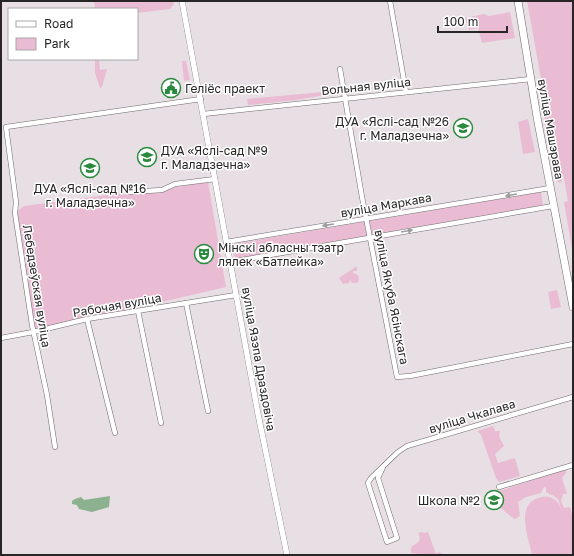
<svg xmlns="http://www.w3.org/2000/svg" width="574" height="556" font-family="'Golos Text',sans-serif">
  <rect width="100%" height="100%" fill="#e7dfe3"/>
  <g fill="#e9bcd4">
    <polygon points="94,1 173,1 174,4 170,9 137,13 137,9 95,9"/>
    <polygon points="527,1 573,1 573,255 564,202 568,201 564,178 563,176 561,177 562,181 560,183 555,180 539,87 542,84"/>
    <polygon points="510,12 515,38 482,43 478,28 469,30 465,18 484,14 489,16"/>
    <polygon points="95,59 99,59 100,70 107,69 102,87 100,88 95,73"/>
    <polygon points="182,61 186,61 190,80 184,81"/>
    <polygon points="334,91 335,93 297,100 248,105 247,99"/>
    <polygon points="528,119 535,152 523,154 518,122"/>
    <polygon points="208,182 226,287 33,332 15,213 24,206 122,193 127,195 134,194"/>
    <polygon points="541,192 543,205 236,259 232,252 234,244"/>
    <polygon points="357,266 357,271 353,271 353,273 358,275 359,280 357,283 352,283 350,280 349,283 343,284 339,278"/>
    <polygon points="557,290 561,307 551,309 548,292"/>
    <polygon points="493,426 495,431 500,431 499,436 504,446 495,454 498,463 515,458 520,476 499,482 496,478 481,435 477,431"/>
    <path d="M566 469V473L562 478 567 494H563L561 501 564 508 570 507 573 519V537L572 538 573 555H532C528 535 514 502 542 497 550 495 557 500 560 506 560 497 553 496 546 492V488L544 487 541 493 526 497 518 502 520 516 515 519C504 512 495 505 496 492Z"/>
    <path d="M422 532 424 533 428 532 436 554 439 552 445 555H425L411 553V547C417 543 423 541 418 533Z"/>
  </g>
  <polygon fill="#8cb18f" points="110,496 109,507 92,512 79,509 77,505 72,504 72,501 75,499 81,497 84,500"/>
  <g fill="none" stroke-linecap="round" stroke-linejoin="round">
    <defs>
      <g id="minor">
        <polyline points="390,1 406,92"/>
        <polyline points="340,69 362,197 397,377 410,376 573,344"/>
        <polyline points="203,114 531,79"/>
        <polyline points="129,192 162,190 175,184 215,179"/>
        <polyline points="226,242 550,188"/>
        <polyline points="230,262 553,206"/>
        <polyline points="186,303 208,411"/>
        <polyline points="138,311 161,423"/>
        <polyline points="87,319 115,433"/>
        <polyline points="1,338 33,332 87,319 236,295"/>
        <polyline points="55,447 47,395 32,325 15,213 16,202 6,127 201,99"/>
        <polyline points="383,467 378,478 397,538 387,542 368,483 371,478 398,452 407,446 573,397"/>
        <polyline points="499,487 573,465"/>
      </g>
      <polyline id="tertiary" points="182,1 258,414 287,555"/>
      <polyline id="primary" points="518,1 537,117 573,307"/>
    </defs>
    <use href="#minor" stroke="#6f696c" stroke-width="5.5"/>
    <use href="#tertiary" stroke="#6f696c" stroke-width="6"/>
    <use href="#primary" stroke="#6f696c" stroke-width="8"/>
    <use href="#minor" stroke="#fff" stroke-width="4.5"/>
    <use href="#tertiary" stroke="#fff" stroke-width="5.5"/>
    <use href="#primary" stroke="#fff" stroke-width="7"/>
  </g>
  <defs><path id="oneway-solid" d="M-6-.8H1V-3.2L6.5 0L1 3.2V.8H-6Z"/></defs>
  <g fill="#9e9d9d">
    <use href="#oneway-solid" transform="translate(511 195) rotate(170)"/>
    <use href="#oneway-solid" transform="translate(328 225) rotate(171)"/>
    <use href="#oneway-solid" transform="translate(407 231) rotate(-10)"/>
  </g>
  <defs>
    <symbol id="civic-ring" viewBox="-11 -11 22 22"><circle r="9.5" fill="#fff" stroke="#29893c" stroke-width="1.5"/><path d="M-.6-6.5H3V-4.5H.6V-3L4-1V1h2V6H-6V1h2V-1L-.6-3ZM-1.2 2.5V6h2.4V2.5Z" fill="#29893c"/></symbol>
    <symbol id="school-ring" viewBox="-11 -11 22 22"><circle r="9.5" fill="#fff" stroke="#29893c" stroke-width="1.5"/><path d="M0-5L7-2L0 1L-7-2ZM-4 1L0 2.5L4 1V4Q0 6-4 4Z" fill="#29893c"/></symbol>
    <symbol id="theatre-ring" viewBox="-11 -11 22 22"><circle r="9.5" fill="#fff" stroke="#29893c" stroke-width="1.5"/><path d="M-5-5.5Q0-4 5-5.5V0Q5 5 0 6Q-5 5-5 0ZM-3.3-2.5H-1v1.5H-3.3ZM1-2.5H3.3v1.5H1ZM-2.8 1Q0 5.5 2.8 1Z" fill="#29893c"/></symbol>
  </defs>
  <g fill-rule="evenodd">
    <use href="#civic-ring" x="160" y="77" width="22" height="22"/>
    <use href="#school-ring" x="452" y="117" width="22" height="22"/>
    <use href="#school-ring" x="136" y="146" width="22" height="22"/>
    <use href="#school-ring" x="79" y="157" width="22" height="22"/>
    <use href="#theatre-ring" x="193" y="243" width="22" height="22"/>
    <use href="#school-ring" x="483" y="489" width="22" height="22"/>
  </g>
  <g text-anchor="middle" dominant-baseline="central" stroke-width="3" stroke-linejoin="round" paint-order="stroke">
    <g font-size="12" fill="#272526" stroke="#fff">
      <text transform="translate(366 86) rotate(-6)">Вольная вуліца</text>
      <text transform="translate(551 129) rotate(80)">вуліца Машэрава</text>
      <text transform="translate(386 205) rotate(-10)">вуліца Маркава</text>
      <text transform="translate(37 286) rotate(81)">Лебедзеўская вуліца</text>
      <text transform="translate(392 297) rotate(79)">вуліца Якуба Ясінскага</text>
      <text transform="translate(117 305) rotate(-10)">Рабочая вуліца</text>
      <text transform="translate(259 359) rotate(80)">вуліца Язэпа Драздовіча</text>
      <text transform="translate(472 416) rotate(-17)">вуліца Чкалава</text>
    </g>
    <g font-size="12" fill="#272526" stroke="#fff" text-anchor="start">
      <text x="185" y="88">Геліёс праект</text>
      <text x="449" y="121" text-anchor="end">ДУА «Яслі-сад №26<tspan x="449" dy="14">г. Маладзечна»</tspan></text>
      <text x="161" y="150">ДУА «Яслі-сад №9<tspan x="161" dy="14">г. Маладзечна»</tspan></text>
      <text x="90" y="188" text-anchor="middle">ДУА «Яслі-сад №16<tspan x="90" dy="14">г. Маладзечна»</tspan></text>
      <text x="218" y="247">Мінскі абласны тэатр<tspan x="218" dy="14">лялек «Батлейка»</tspan></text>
      <text x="480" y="500" text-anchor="end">Школа №2</text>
    </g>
  </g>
  <rect width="574" height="556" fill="none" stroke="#272526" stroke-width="4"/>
  <rect x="8" y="8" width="130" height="52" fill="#ffffff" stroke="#a9a8a8"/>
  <rect x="16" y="21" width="20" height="6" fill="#ffffff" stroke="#a9a8a8"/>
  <text x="44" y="28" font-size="12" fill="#272526">Road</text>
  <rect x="16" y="38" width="20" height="12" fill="#e9bcd4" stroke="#a9a8a8"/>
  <text x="44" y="48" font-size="12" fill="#272526">Park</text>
  <path d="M438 26v6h69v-6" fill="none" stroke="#272526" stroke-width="2"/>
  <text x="444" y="26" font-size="12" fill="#272526" stroke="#ffffff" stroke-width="3" paint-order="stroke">100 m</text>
</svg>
